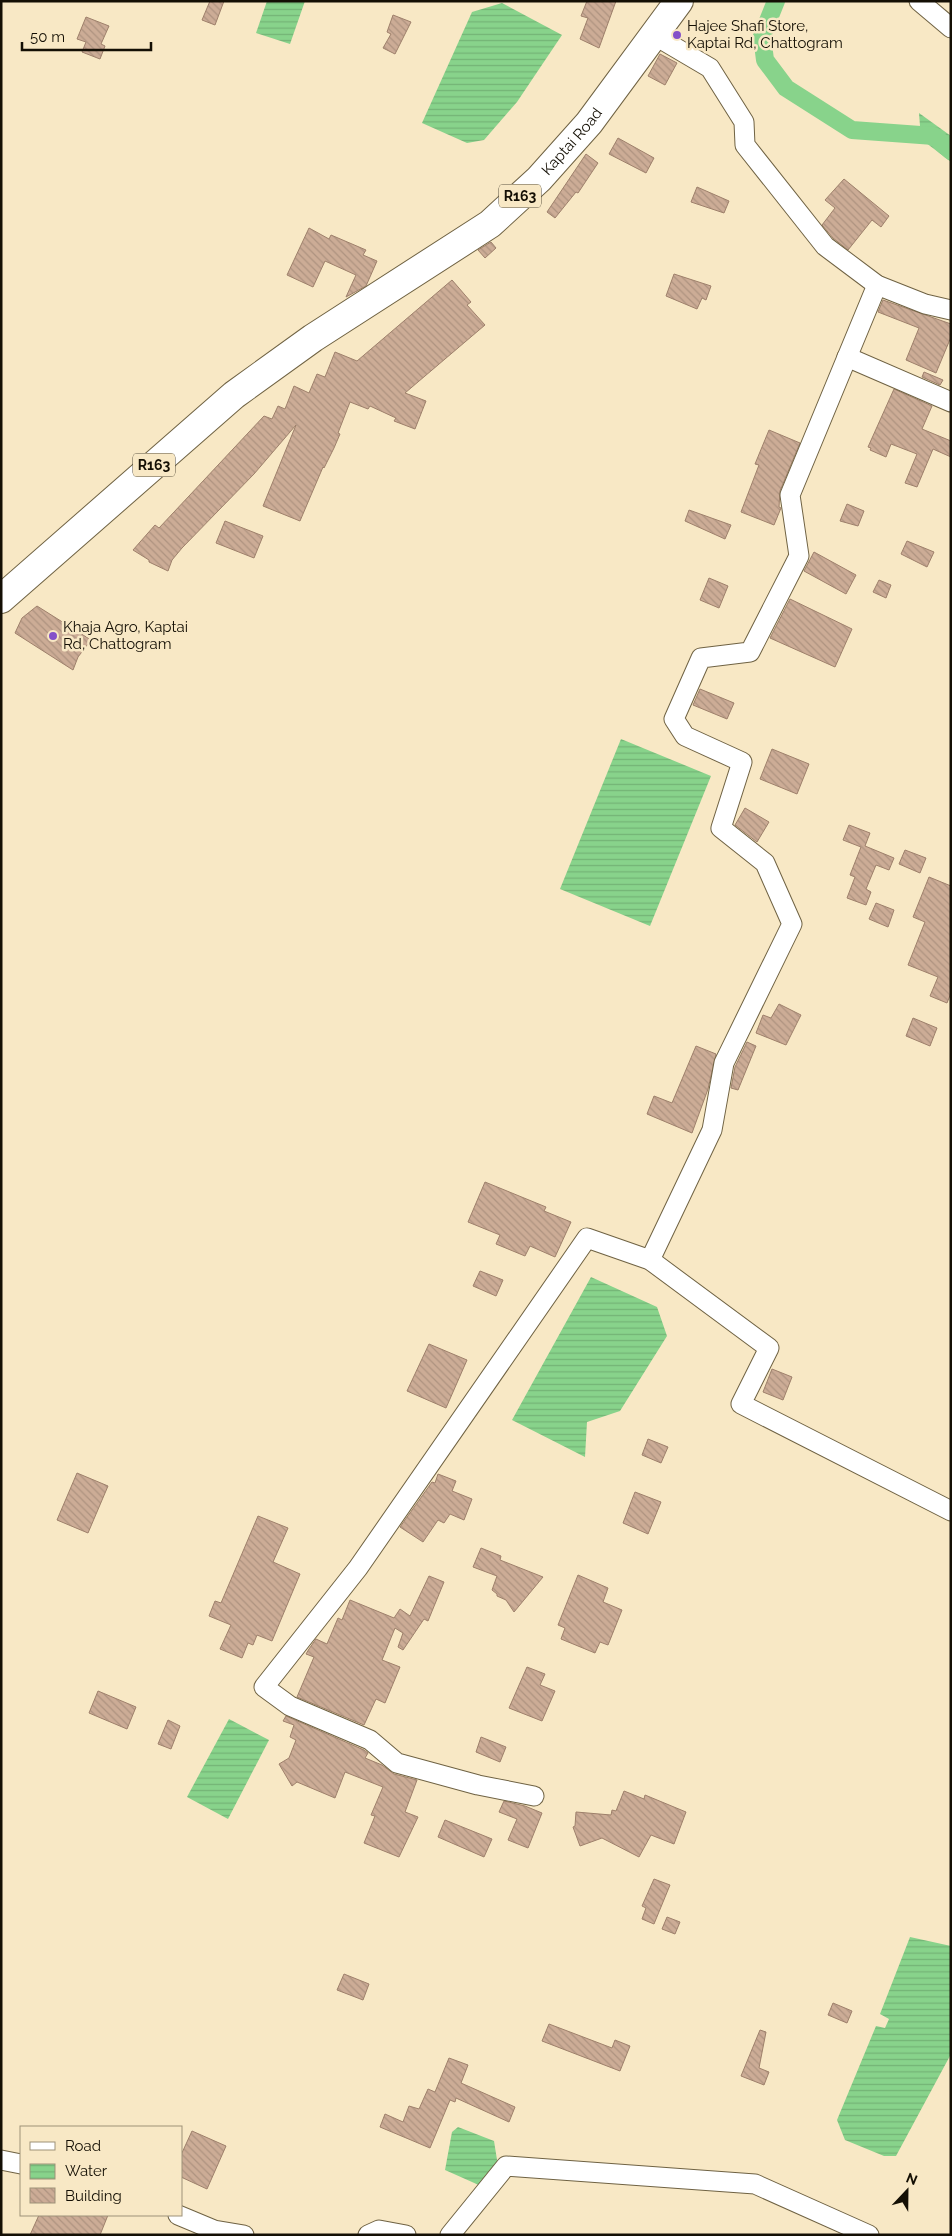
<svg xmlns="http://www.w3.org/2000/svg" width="952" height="2236" font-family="Raleway,sans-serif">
  <defs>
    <pattern id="water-rules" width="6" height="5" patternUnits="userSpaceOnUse" patternTransform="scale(1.25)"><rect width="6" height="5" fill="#88d38b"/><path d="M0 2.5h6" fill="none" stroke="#74b476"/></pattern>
    <pattern id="building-back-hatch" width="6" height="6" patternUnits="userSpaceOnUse" patternTransform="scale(1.25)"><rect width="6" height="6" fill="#ccac96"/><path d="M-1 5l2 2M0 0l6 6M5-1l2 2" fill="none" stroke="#ae9380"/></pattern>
  </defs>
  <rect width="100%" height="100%" fill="#f8e8c5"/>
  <g fill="url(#water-rules)">
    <polygon points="267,1 305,1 290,44 256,33"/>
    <polygon points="502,3 562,35 517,102 484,140 467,143 422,123 472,12"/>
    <polygon points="919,113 951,136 951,162 921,139"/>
    <polygon points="621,739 711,776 650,926 560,889"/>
    <polygon points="591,1277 657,1307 667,1336 620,1411 587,1422 585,1457 512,1420"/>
    <polygon points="229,1719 269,1740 228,1819 187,1797"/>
    <polygon points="910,1937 951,1946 951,2054 896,2156 884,2156 845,2140 837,2120 876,2026 885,2028 889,2019 880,2014"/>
    <polygon points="458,2127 494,2141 498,2166 481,2186 445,2170 452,2132"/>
  </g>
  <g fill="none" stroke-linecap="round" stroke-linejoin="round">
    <polyline stroke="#88d38b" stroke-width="18" points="776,1 762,36 765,60 786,88 852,130 934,136 951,151"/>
  </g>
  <g fill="url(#building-back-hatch)" stroke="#9e806b">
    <polygon points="210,1 224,1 215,25 202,20"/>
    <polygon points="587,1 616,1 599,48 580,39 588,18 581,16"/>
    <polygon points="393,15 411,22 395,54 383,48 391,34 387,32"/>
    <polygon points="86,17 109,26 101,44 105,46 100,59 82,52 86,42 77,39"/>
    <polygon points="660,54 677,63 665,85 648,76"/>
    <polygon points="618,138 654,158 646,173 609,154"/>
    <polygon points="586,154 598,163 578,193 576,192 555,218 547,212"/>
    <polygon points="844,179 889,216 881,227 872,220 848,250 833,238 822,225 835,208 825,200"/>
    <polygon points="697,187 729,201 724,213 691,202"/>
    <polygon points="309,228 329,239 331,235 366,250 363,255 377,261 366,286 346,297 356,275 325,261 313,287 287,275"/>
    <polygon points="491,242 496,248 485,258 478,250"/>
    <polygon points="674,274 711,286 706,300 702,298 697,309 666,296"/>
    <polygon points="452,280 471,302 467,305 485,325 405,393 426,401 415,429 394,421 396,418 370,406 368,409 350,402 338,433 340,434 334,448 324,468 323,467 300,521 263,506 296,425 254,474 182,548 172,560 168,571 149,562 149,560 133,550 155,525 159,528 264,416 272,419 278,406 285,409 294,386 309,393 317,374 325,377 335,352 357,361"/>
    <polygon points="883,300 951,324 951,337 936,373 906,360 919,328 878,312"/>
    <polygon points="924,372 943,380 940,385 922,377"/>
    <polygon points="894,389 932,406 922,429 951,441 951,457 933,449 917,487 905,483 917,454 891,444 886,457 870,450 871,448 868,447"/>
    <polygon points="769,430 800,443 780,491 779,507 781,508 774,525 741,512 759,465 755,464"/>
    <polygon points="847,504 864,511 858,526 840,521"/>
    <polygon points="689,510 731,525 725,539 685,521"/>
    <polygon points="225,521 263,536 254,558 216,543"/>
    <polygon points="907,541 934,552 927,567 901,554"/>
    <polygon points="814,552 856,575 846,594 804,571"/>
    <polygon points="709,578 728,586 719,608 700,600"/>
    <polygon points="879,580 891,585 886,598 873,592"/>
    <polygon points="790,599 852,629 835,667 770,638"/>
    <polygon points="37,606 91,640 78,657 73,670 15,633 22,618"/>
    <polygon points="700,689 734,703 727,719 693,705"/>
    <polygon points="772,749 809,764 797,794 760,779"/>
    <polygon points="745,808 769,822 757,842 735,825"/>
    <polygon points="849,825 870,833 865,846 894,858 889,870 876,865 866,889 871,892 866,905 847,898 855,877 850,875 861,847 843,840"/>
    <polygon points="905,850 926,858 920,873 899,864"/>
    <polygon points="929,877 951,886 951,993 947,1003 930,996 938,977 908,965 925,922 913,917"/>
    <polygon points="876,903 894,910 888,927 869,919"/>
    <polygon points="779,1004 801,1015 786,1045 756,1033 763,1015 771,1018"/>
    <polygon points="913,1018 937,1028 930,1046 906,1036"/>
    <polygon points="747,1042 756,1046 738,1090 731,1088 735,1067"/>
    <polygon points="696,1046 716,1054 708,1089 692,1133 647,1114 654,1096 672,1103"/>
    <polygon points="485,1182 546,1207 544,1211 571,1222 555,1257 530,1246 525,1256 496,1244 500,1235 468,1222"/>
    <polygon points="480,1271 503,1280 496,1296 473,1286"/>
    <polygon points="429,1344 467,1360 446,1408 407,1391"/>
    <polygon points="772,1369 792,1377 783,1400 763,1392"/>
    <polygon points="648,1439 668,1447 661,1463 642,1455"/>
    <polygon points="77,1473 108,1486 88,1533 57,1520"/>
    <polygon points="438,1474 456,1481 452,1491 472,1499 464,1520 450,1514 444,1523 438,1520 423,1542 400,1527 432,1482 435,1483"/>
    <polygon points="635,1492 661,1502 648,1534 623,1523"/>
    <polygon points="258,1516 288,1528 273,1562 300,1574 272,1641 257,1635 253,1645 248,1643 242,1658 220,1649 231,1625 209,1616 215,1601 221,1603"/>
    <polygon points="481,1548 501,1556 500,1560 543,1577 514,1612 506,1600 497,1596 497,1594 492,1590 497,1576 473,1567"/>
    <polygon points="578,1575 608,1588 603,1602 622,1610 608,1645 600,1642 595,1653 561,1639 565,1628 558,1625"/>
    <polygon points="429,1576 444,1582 428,1621 424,1619 403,1650 398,1647 403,1633 395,1628 382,1660 400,1667 385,1703 376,1699 364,1725 297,1697 314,1657 306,1654 309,1649 316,1639 327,1644 338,1618 342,1620 350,1600 394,1618 400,1609 410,1616"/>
    <polygon points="527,1667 545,1674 540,1685 555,1691 542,1721 509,1708"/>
    <polygon points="98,1691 136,1707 127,1729 89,1713"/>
    <polygon points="286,1716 364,1750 368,1753 365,1758 382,1765 394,1774 417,1780 405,1812 418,1817 399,1857 364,1843 375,1816 371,1815 383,1787 345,1772 335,1798 297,1782 292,1786 279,1764 289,1758 296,1740 290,1737 294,1725 283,1721"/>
    <polygon points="168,1720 180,1726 171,1749 158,1744"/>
    <polygon points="481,1737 506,1747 500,1762 476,1752"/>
    <polygon points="624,1791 644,1799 645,1795 686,1812 674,1844 651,1835 639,1857 602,1838 580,1846 573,1827 575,1826 576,1812 611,1815 612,1810 616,1811"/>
    <polygon points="504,1801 525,1806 542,1813 528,1848 508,1840 517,1819 499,1812"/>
    <polygon points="445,1820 492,1839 484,1857 438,1837"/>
    <polygon points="654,1879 670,1885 654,1924 642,1919 646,1908 642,1906"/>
    <polygon points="667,1917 680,1922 675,1934 662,1929"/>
    <polygon points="344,1974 369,1984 363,2000 337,1990"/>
    <polygon points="833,2003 852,2011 847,2023 828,2015"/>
    <polygon points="549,2024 612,2048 615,2040 630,2046 620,2071 542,2041"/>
    <polygon points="760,2030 766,2032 759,2068 769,2072 764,2085 741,2076"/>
    <polygon points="449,2058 468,2065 461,2083 515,2107 509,2122 456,2098 455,2102 450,2100 430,2148 380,2127 385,2114 403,2122 409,2106 419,2109 428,2089 435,2092"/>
    <polygon points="192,2131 226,2146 207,2189 181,2177 181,2155"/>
    <polygon points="39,2215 108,2215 100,2235 30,2235"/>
  </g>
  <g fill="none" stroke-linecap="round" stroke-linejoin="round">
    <defs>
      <g id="street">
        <polyline points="919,1 951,28"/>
        <polyline points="654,35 710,68 744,122 745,145 825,246 877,285 925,304 951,310"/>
        <polyline points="847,357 951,402"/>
        <polyline points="650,1260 712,1130 724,1063 792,924 765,863 721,828 742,762 685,736 674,719 701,658 750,652 799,556 790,495 877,285"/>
        <polyline points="534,1796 478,1785 397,1763 370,1740 290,1706 264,1687 358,1568 587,1238 650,1260 769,1348 741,1404 951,1511"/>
        <polyline points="1,2160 21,2164"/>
        <polyline points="178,2215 214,2230 244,2235"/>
        <polyline points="368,2235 379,2230 406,2235"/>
        <polyline points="450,2235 506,2166 755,2184 869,2235"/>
      </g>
      <g id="primary">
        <path id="s1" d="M1 599 234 395 313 338 490 224 539 179 589 123 679 1"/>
      </g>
    </defs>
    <use href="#street" stroke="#6f6243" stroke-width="21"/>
    <use href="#primary" stroke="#6f6243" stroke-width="30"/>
    <use href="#street" stroke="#fff" stroke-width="19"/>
    <use href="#primary" stroke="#fff" stroke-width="28"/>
  </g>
  <g fill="#8451c9" stroke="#f8e8c5" stroke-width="2">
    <circle cx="677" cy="35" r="5"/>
    <circle cx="53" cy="636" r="5"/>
  </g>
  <g text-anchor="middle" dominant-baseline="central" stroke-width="5" stroke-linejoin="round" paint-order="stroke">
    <g fill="#f8e8c5" stroke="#58503e" stroke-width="1">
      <rect x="499" y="184.5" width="42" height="23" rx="4"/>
      <rect x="133" y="453.5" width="42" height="23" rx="4"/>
    </g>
    <g font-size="14" font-weight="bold" fill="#140f04">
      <text x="520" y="196">R163</text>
      <text x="154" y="465">R163</text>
    </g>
    <g font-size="15" fill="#140f04" stroke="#f8e8c5" text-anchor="start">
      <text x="687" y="26">Hajee Shafi Store,<tspan x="687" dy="17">Kaptai Rd, Chattogram</tspan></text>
      <text x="63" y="627">Khaja Agro, Kaptai<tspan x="63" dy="17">Rd, Chattogram</tspan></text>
    </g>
    <g font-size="15" fill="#140f04" stroke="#f8e8c5">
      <text stroke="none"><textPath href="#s1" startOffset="734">Kaptai Road</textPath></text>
    </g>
  </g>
  <rect width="952" height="2236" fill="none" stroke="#140f04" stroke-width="5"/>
  <rect x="20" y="2126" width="162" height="90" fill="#f8e8c5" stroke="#9d9178"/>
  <rect x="30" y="2142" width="25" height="8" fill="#ffffff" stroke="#9d9178"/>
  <text x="65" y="2151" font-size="15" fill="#140f04">Road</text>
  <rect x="30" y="2164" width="25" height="15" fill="url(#water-rules)" stroke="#9d9178"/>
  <text x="65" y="2176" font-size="15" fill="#140f04">Water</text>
  <rect x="30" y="2188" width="25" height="15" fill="url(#building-back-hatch)" stroke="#9d9178"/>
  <text x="65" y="2201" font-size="15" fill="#140f04">Building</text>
  <g transform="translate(907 2191) rotate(22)" stroke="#f8e8c5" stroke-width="4" paint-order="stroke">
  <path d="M0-4L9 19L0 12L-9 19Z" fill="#140f04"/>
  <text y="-8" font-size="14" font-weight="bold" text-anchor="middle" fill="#140f04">N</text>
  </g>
  <path d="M22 42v8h129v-8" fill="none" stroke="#140f04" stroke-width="2.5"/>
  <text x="30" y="42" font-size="15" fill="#140f04" stroke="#f8e8c5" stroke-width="4" paint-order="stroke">50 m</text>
</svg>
